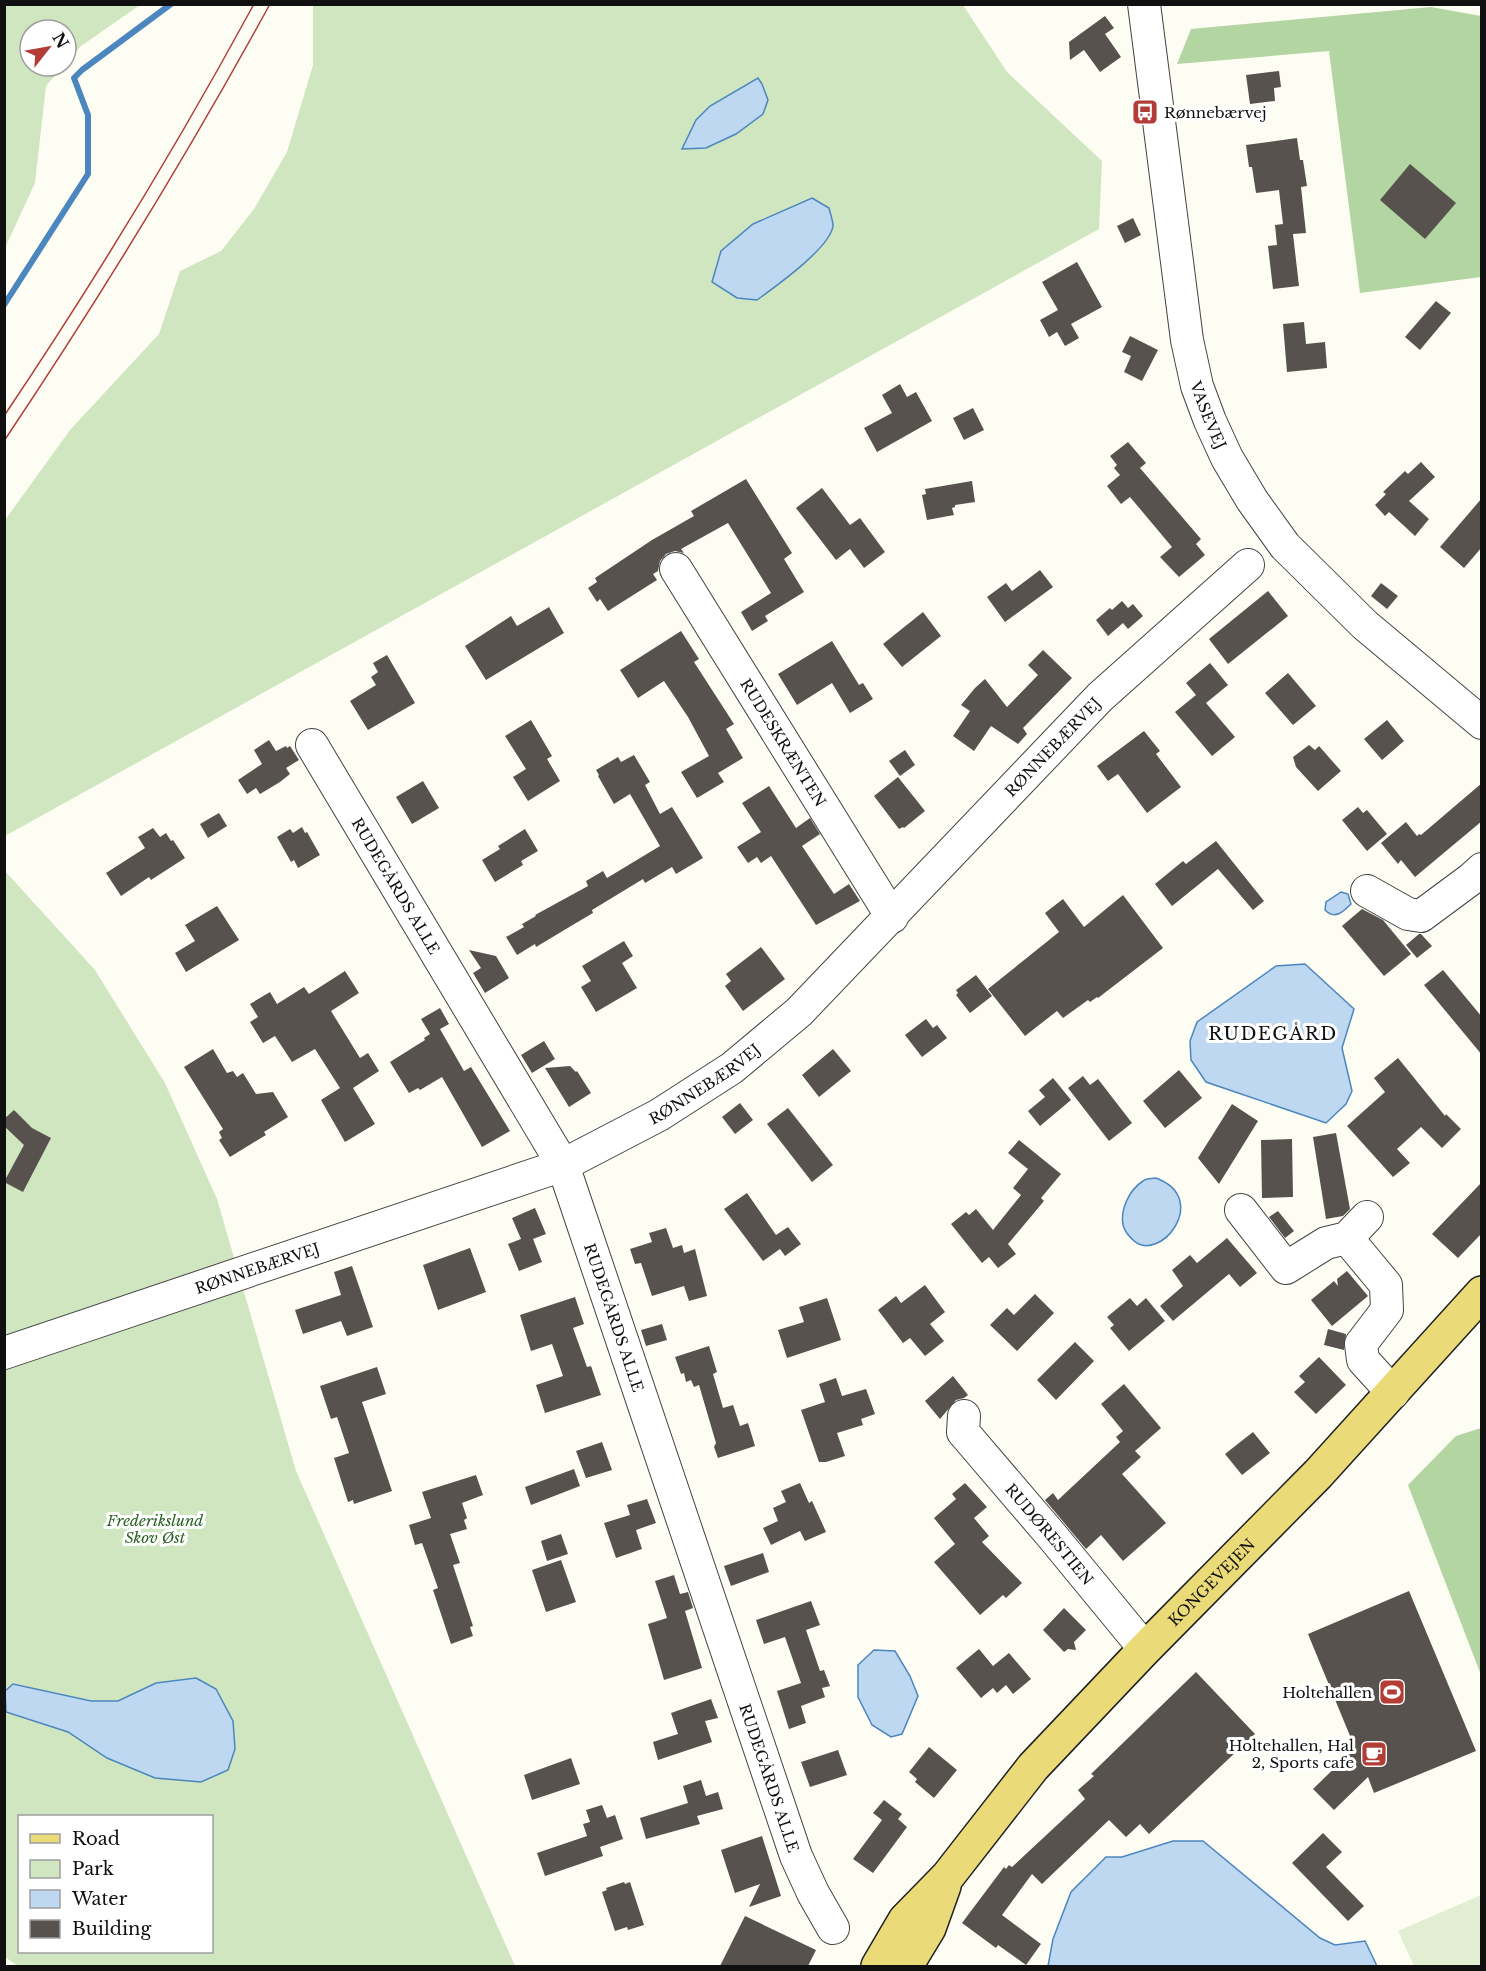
<svg xmlns="http://www.w3.org/2000/svg" width="1486" height="1971" font-family="'Libre Baskerville',serif">
  <rect width="100%" height="100%" fill="#fefdf4"/>
  <g fill="#d0e6c0" fill-rule="evenodd">
    <polygon points="5,4 140,5 81,46 66,63 66,30 30,30 30,66 63,66 46,86 35,183 5,248"/>
    <path d="M313 5H963L1007 72 1102 161 1099 229 5 836V520L70 430 159 334 180 271 221 251 254 209 287 152 313 65ZM757 78 762 84 682 149 696 120 710 106ZM812 198 833 224 829 238 792 273 721 251 753 223Z"/>
    <path d="M5 871 95 970 165 1083 217 1199 296 1471 515 1966H18L5 1957 4 1709 6 1712 68 1732 107 1758 233 1721 216 1690 196 1678 156 1683 118 1701H91L13 1684 5 1691ZM20 1816H212V1952H20Z"/>
  </g>
  <g fill="#b3d5a1">
    <polygon points="1431,7 1481,16 1481,277 1360,293 1329,51 1177,64 1191,29"/>
    <polygon points="1481,1428 1482,1428 1481,1675 1408,1485 1456,1436"/>
  </g>
  <polygon fill="#e1eed1" points="1481,1895 1481,1966 1414,1966 1398,1931"/>
  <g fill="#bdd8f0" stroke="#4c86bf" stroke-width="1.5">
    <polygon points="758,78 762,84 768,100 763,114 736,134 706,148 682,149 696,120 710,106"/>
    <path d="M812 198 829 208C830 213 833 220 833 226 830 248 776 286 757 300L737 298 712 282 721 251 753 224Z"/>
    <path d="M1341 892 1348 894 1351 904C1343 912 1335 920 1325 910L1326 902Z"/>
    <polygon points="1305,964 1354,1009 1342,1048 1352,1091 1346,1104 1326,1123 1206,1082 1191,1060 1190,1041 1197,1022 1276,966"/>
    <path d="M1156 1178C1212 1199 1159 1265 1133 1240 1128 1235 1125 1232 1123 1225 1120 1210 1129 1190 1143 1181 1146 1178 1152 1179 1156 1178Z"/>
    <polygon points="874,1650 895,1651 910,1676 918,1696 902,1734 891,1737 872,1725 858,1697 858,1665"/>
    <polygon points="196,1678 216,1689 233,1721 235,1749 228,1770 201,1782 155,1778 107,1758 68,1732 6,1712 5,1691 13,1684 91,1701 118,1701 156,1683"/>
    <polygon points="1173,1841 1203,1841 1320,1938 1335,1945 1365,1941 1377,1966 1048,1966 1053,1939 1071,1892 1106,1857 1122,1857"/>
  </g>
  <g fill="none" stroke-linecap="round" stroke-linejoin="round">
    <polyline stroke="#4c86bf" stroke-width="6" points="4,305 88,174 88,115 74,78 82,70 171,4"/>
  </g>
  <g fill="#57524d">
    <polygon points="1105,16 1114,28 1105,34 1121,57 1100,72 1084,50 1070,60 1069,42"/>
    <polygon points="1279,71 1281,87 1274,88 1275,101 1250,104 1246,75"/>
    <polygon points="1297,138 1300,160 1303,160 1307,186 1301,187 1306,233 1293,234 1299,286 1273,289 1268,246 1277,245 1275,225 1283,224 1279,190 1256,193 1252,167 1249,167 1246,145"/>
    <polygon points="1410,164 1456,203 1425,239 1380,200"/>
    <polygon points="1133,218 1141,235 1125,243 1117,226"/>
    <polygon points="1077,262 1102,307 1071,324 1079,338 1065,346 1057,332 1049,337 1040,320 1058,310 1042,282"/>
    <polygon points="1436,301 1451,313 1420,350 1405,337"/>
    <polygon points="1304,322 1306,344 1325,342 1327,368 1287,372 1283,324"/>
    <polygon points="1130,336 1158,350 1142,381 1124,372 1131,356 1122,352"/>
    <polygon points="900,384 907,397 916,392 932,421 877,452 864,428 892,413 882,395"/>
    <polygon points="973,408 984,430 964,440 953,418"/>
    <polygon points="1128,442 1146,463 1140,468 1201,539 1196,544 1205,555 1179,577 1160,557 1172,547 1130,497 1121,504 1107,486 1120,475 1114,468 1117,465 1110,456"/>
    <polygon points="1421,462 1435,477 1409,501 1429,519 1415,536 1389,512 1385,516 1375,505 1386,494 1383,492 1405,471 1408,474"/>
    <polygon points="746,479 792,553 784,559 804,592 765,616 768,621 752,631 741,612 771,593 728,523 681,549 684,553 675,551 666,554 660,561 658,571 653,574 657,580 608,611 600,599 597,602 588,588 597,582 595,578 652,540 694,516 691,511"/>
    <polygon points="972,481 975,502 955,505 955,507 952,508 954,515 927,520 922,495 926,494 925,489"/>
    <polygon points="822,488 850,525 860,518 885,552 864,568 850,549 836,560 796,508"/>
    <polygon points="1482,498 1482,547 1464,568 1440,547"/>
    <polygon points="1040,570 1053,587 1005,622 987,597 1006,583 1012,591"/>
    <polygon points="1381,583 1398,596 1387,609 1371,596"/>
    <polygon points="1268,591 1288,616 1228,664 1209,639"/>
    <polygon points="1122,601 1128,608 1133,604 1143,616 1128,629 1123,623 1108,636 1096,620 1110,608 1112,610"/>
    <polygon points="549,607 564,633 486,680 465,646 511,616 517,626"/>
    <polygon points="923,612 941,636 902,667 883,644"/>
    <polygon points="681,631 699,659 694,662 734,724 726,729 743,758 718,773 724,782 697,798 681,772 709,756 688,717 664,681 638,698 620,670"/>
    <polygon points="832,641 859,685 863,683 873,699 850,713 832,683 797,705 778,674"/>
    <polygon points="1043,650 1072,678 1023,728 1027,734 1018,744 991,726 974,751 953,736 970,711 961,705 975,688 985,679 1007,707 1038,675 1028,665"/>
    <polygon points="387,655 415,703 368,730 350,701 376,685 371,677 378,672 373,663"/>
    <polygon points="1210,663 1228,685 1206,703 1235,737 1212,756 1175,712 1196,695 1186,683"/>
    <polygon points="1288,673 1316,706 1293,725 1265,693"/>
    <polygon points="531,720 552,756 547,759 560,781 528,801 513,777 526,769 505,736"/>
    <polygon points="1387,720 1404,741 1382,760 1364,739"/>
    <polygon points="1144,731 1160,751 1156,754 1181,787 1147,813 1118,774 1108,781 1097,766"/>
    <polygon points="269,740 276,751 286,746 287,748 290,746 299,760 286,768 290,774 280,782 260,794 256,788 247,794 238,780 262,764 254,750"/>
    <polygon points="1309,745 1315,750 1319,746 1341,771 1318,791 1296,767 1293,757"/>
    <polygon points="905,750 915,765 900,776 889,761"/>
    <polygon points="634,755 650,782 645,785 660,814 672,807 703,858 676,874 672,867 645,883 643,879 592,910 593,913 576,923 536,947 535,944 517,955 506,937 524,927 522,924 536,916 535,915 588,886 586,881 603,871 607,878 660,846 630,794 614,804 598,776 599,775 596,770 618,757 621,762"/>
    <polygon points="898,777 925,811 904,828 903,827 899,829 874,796"/>
    <polygon points="423,781 439,808 412,824 396,797"/>
    <polygon points="1482,783 1482,821 1415,877 1401,860 1398,864 1381,843 1406,822 1417,836 1419,834 1421,835"/>
    <polygon points="769,786 796,828 810,818 820,834 802,846 834,894 849,884 860,901 816,925 771,856 761,863 757,857 748,863 737,847 761,832 742,803"/>
    <polygon points="1358,807 1363,813 1367,810 1387,834 1367,851 1342,820"/>
    <polygon points="219,813 227,826 208,838 200,824"/>
    <polygon points="302,827 305,833 307,832 320,855 298,868 294,860 291,862 277,837 290,829 293,833"/>
    <polygon points="153,828 160,837 166,833 171,841 173,840 185,858 151,880 149,877 121,896 106,873 145,848 138,837"/>
    <polygon points="525,829 538,851 521,861 523,865 495,882 482,860 500,849 498,846"/>
    <polygon points="1216,841 1264,901 1253,910 1218,869 1172,906 1155,884 1183,861 1186,864"/>
    <polygon points="1123,895 1163,948 1098,998 1097,997 1090,1002 1088,1000 1063,1018 1057,1011 1025,1036 988,989 1059,932 1045,913 1063,899 1084,927"/>
    <polygon points="217,906 239,940 186,972 175,953 195,941 185,925"/>
    <polygon points="1362,909 1383,920 1411,954 1384,976 1342,926"/>
    <polygon points="1419,934 1421,934 1432,946 1417,958 1406,945"/>
    <polygon points="624,941 633,956 622,963 637,988 596,1012 581,987 591,981 582,966"/>
    <polygon points="761,947 785,979 743,1011 725,986 731,981 726,974"/>
    <polygon points="469,950 496,956 509,978 485,993 473,973 481,968"/>
    <polygon points="1443,970 1482,1017 1482,1055 1424,985"/>
    <polygon points="345,971 359,993 331,1011 360,1058 368,1053 379,1071 353,1088 375,1124 345,1142 321,1100 340,1088 315,1049 292,1062 275,1036 263,1043 250,1022 258,1017 250,1004 270,992 277,1004 304,987 309,994"/>
    <polygon points="976,975 992,996 970,1013 956,995 958,993 956,990"/>
    <polygon points="440,1008 449,1024 440,1029 464,1071 471,1067 510,1131 482,1147 442,1077 420,1090 418,1088 409,1093 390,1062 425,1040 424,1038 430,1034 421,1019"/>
    <polygon points="926,1019 933,1028 937,1025 947,1038 922,1057 905,1035"/>
    <polygon points="544,1041 555,1059 532,1073 521,1055"/>
    <polygon points="213,1049 227,1073 233,1071 237,1077 243,1073 256,1094 273,1092 288,1117 264,1132 266,1135 230,1157 219,1140 222,1138 219,1132 223,1129 184,1067"/>
    <polygon points="833,1049 851,1071 819,1097 802,1075"/>
    <polygon points="1398,1058 1445,1116 1446,1114 1461,1129 1442,1148 1421,1127 1397,1149 1410,1163 1393,1177 1347,1126 1385,1092 1374,1078"/>
    <polygon points="570,1066 576,1072 577,1071 591,1093 569,1107 545,1068"/>
    <polygon points="1179,1070 1202,1098 1165,1128 1143,1101"/>
    <polygon points="1083,1076 1090,1085 1098,1079 1132,1123 1109,1141 1068,1088"/>
    <polygon points="1053,1078 1071,1100 1040,1126 1028,1111 1045,1097 1039,1090"/>
    <polygon points="740,1103 753,1120 735,1134 722,1117"/>
    <polygon points="1232,1104 1258,1121 1219,1184 1198,1158"/>
    <polygon points="788,1108 833,1165 812,1182 767,1124"/>
    <polygon points="14,1110 32,1128 51,1138 23,1192 4,1182 24,1145 4,1126 4,1119"/>
    <polygon points="1336,1133 1350,1209 1343,1216 1326,1219 1313,1137"/>
    <polygon points="1292,1139 1293,1197 1262,1198 1261,1140"/>
    <polygon points="1019,1140 1061,1174 1041,1198 1044,1201 1008,1244 1016,1254 998,1268 989,1257 982,1263 951,1224 966,1212 969,1215 976,1209 993,1230 1021,1195 1013,1188 1028,1169 1008,1153"/>
    <polygon points="1482,1182 1482,1233 1458,1258 1432,1234"/>
    <polygon points="747,1193 776,1235 788,1227 801,1244 785,1256 780,1249 763,1261 724,1209"/>
    <polygon points="535,1208 546,1234 533,1239 542,1262 519,1271 508,1244 521,1239 512,1218"/>
    <polygon points="1278,1211 1294,1231 1285,1238 1269,1217"/>
    <polygon points="666,1228 673,1248 682,1245 684,1253 695,1249 707,1296 689,1301 684,1286 652,1296 641,1263 635,1264 630,1249 652,1242 649,1233"/>
    <polygon points="1227,1238 1257,1273 1240,1287 1229,1274 1173,1321 1160,1306 1183,1286 1172,1270 1190,1255 1197,1263"/>
    <polygon points="470,1248 486,1292 438,1310 423,1265"/>
    <polygon points="352,1266 373,1327 347,1336 341,1321 303,1334 295,1310 341,1295 334,1272"/>
    <polygon points="1347,1271 1368,1296 1332,1326 1311,1300 1334,1281 1338,1286 1337,1279"/>
    <polygon points="925,1285 945,1312 930,1324 944,1341 925,1356 910,1338 903,1343 878,1310 896,1296 901,1303"/>
    <polygon points="1035,1294 1054,1313 1017,1351 990,1325 1007,1308 1014,1315"/>
    <polygon points="575,1297 584,1324 573,1328 587,1367 591,1366 601,1395 545,1413 536,1385 563,1376 552,1344 531,1351 520,1315"/>
    <polygon points="827,1298 841,1340 787,1358 778,1330 804,1322 799,1307"/>
    <polygon points="1130,1298 1137,1306 1146,1298 1165,1321 1129,1351 1110,1328 1114,1325 1107,1317"/>
    <polygon points="662,1324 667,1340 646,1346 641,1330"/>
    <polygon points="1328,1329 1346,1334 1344,1350 1324,1345"/>
    <polygon points="1075,1342 1094,1361 1056,1400 1037,1380"/>
    <polygon points="709,1346 717,1372 713,1374 723,1408 733,1405 740,1426 748,1423 755,1446 718,1458 714,1447 716,1443 699,1385 694,1387 691,1380 686,1382 684,1373 681,1374 675,1357"/>
    <polygon points="1319,1357 1346,1385 1316,1414 1294,1392 1305,1382 1299,1376"/>
    <polygon points="377,1367 386,1394 362,1402 392,1491 354,1504 353,1500 348,1502 334,1458 349,1453 337,1417 331,1419 320,1386"/>
    <polygon points="953,1376 968,1395 964,1398 956,1400 940,1419 925,1401"/>
    <polygon points="836,1378 842,1396 866,1389 875,1414 861,1419 863,1425 837,1433 845,1456 826,1462 819,1462 801,1410 825,1402 819,1384"/>
    <polygon points="1124,1384 1161,1428 1135,1451 1141,1457 1122,1474 1166,1523 1123,1561 1101,1535 1086,1549 1045,1500 1053,1493 1058,1500 1120,1442 1116,1437 1123,1431 1101,1404"/>
    <polygon points="1253,1432 1270,1453 1242,1475 1225,1454"/>
    <polygon points="602,1442 612,1470 586,1478 576,1451"/>
    <polygon points="574,1469 580,1486 531,1505 525,1487"/>
    <polygon points="476,1475 483,1495 462,1503 467,1518 464,1520 467,1529 450,1534 460,1563 453,1565 473,1626 470,1627 473,1636 451,1644 433,1590 438,1588 422,1543 415,1545 409,1525 431,1518 422,1492"/>
    <polygon points="800,1483 809,1503 812,1501 826,1532 805,1541 800,1531 771,1545 763,1528 778,1521 773,1508 786,1502 781,1491"/>
    <polygon points="965,1483 987,1507 974,1518 989,1536 982,1542 1022,1583 1006,1598 1003,1595 980,1615 934,1562 955,1544 934,1518 956,1499 952,1494"/>
    <polygon points="647,1499 656,1523 636,1530 642,1549 616,1558 604,1523 630,1515 627,1505"/>
    <polygon points="561,1534 568,1554 547,1561 541,1541"/>
    <polygon points="763,1553 769,1572 731,1586 724,1566"/>
    <polygon points="561,1560 576,1602 546,1612 532,1570"/>
    <polygon points="674,1575 680,1594 688,1592 693,1608 685,1611 702,1668 664,1680 648,1624 667,1618 655,1581"/>
    <polygon points="1409,1591 1476,1751 1374,1793 1368,1777 1334,1810 1313,1789 1355,1748 1308,1634"/>
    <polygon points="811,1601 820,1625 806,1630 820,1671 824,1670 830,1686 822,1688 825,1697 801,1706 806,1723 789,1729 777,1691 801,1683 785,1637 764,1644 756,1620"/>
    <polygon points="1064,1608 1086,1630 1074,1642 1076,1650 1068,1649 1064,1652 1043,1630"/>
    <polygon points="979,1649 993,1666 1009,1653 1031,1679 1013,1694 1006,1685 997,1693 993,1688 981,1698 956,1668"/>
    <polygon points="1196,1672 1255,1734 1149,1834 1140,1824 1126,1837 1109,1820 1042,1884 1032,1874 1002,1915 1041,1944 1026,1965 998,1945 996,1948 962,1923 1004,1867 1006,1869 1009,1865 1012,1867 1085,1799 1078,1790 1094,1776 1091,1774"/>
    <polygon points="711,1699 718,1718 705,1721 712,1742 658,1760 653,1742 678,1734 671,1713"/>
    <polygon points="929,1747 957,1770 934,1798 915,1782 917,1779 909,1772"/>
    <polygon points="838,1750 847,1775 810,1787 801,1762"/>
    <polygon points="571,1758 580,1784 532,1800 524,1775"/>
    <polygon points="701,1780 706,1796 718,1792 723,1809 697,1816 700,1824 646,1839 640,1818 688,1803 683,1786"/>
    <polygon points="884,1800 902,1814 898,1819 907,1827 873,1873 853,1859 882,1820 873,1813"/>
    <polygon points="602,1805 607,1818 615,1815 623,1839 600,1847 603,1856 545,1876 537,1853 587,1836 583,1824 590,1822 586,1810"/>
    <polygon points="1323,1833 1342,1852 1326,1867 1364,1906 1348,1921 1292,1863"/>
    <polygon points="762,1836 781,1896 749,1907 760,1884 735,1893 721,1850"/>
    <polygon points="624,1882 625,1884 630,1882 644,1925 628,1930 627,1927 615,1931 602,1892 607,1890 606,1888"/>
    <polygon points="745,1916 816,1950 808,1966 720,1966"/>
  </g>
  <g fill="none" stroke-linecap="round" stroke-linejoin="round">
    <defs>
      <g id="minor">
        <path id="s1" d="M1144 4 1187 340 1197 386 1210 421 1227 458 1252 500 1285 546 1365 625 1482 723"/>
        <path id="s2" d="M676 569 892 917"/>
        <path id="s3" d="M312 745 563 1165 796 1856 813 1893 833 1928"/>
        <polyline points="1367,891 1408,914 1421,916 1471,879 1482,869"/>
        <polyline points="1241,1210 1286,1268 1326,1243 1347,1238 1367,1217"/>
        <polyline points="1347,1238 1386,1285 1387,1310 1361,1344 1363,1360 1393,1393"/>
        <path id="s4" d="M4 1353 563 1165 659 1115 732 1068 799 1012 1100 697 1248 565"/>
        <path id="s5" d="M964 1416 963 1432 1052 1536 1145 1649"/>
      </g>
      <g id="major">
        <path id="s6" d="M878 1966 905 1920 948 1876 1033 1767 1145 1649 1318 1474 1482 1293"/>
        <polyline points="906,1966 929,1928 944,1886"/>
      </g>
    </defs>
    <use href="#minor" stroke="#434343" stroke-width="34"/>
    <use href="#major" stroke="#212121" stroke-width="36"/>
    <use href="#minor" stroke="#fff" stroke-width="32"/>
    <use href="#major" stroke="#eada78" stroke-width="33"/>
    <g stroke="#b23d36" stroke-width="1.5">
      <path d="M4 416C94 282 177 146 254 4"/>
      <path d="M4 441C99 299 188 154 270 4"/>
    </g>
  </g>
  <defs>
    <symbol id="bus-square" viewBox="-11 -11 22 22"><rect x="-9" y="-9" width="18" height="18" rx="4" fill="#b23d36" stroke="#fff"/><path d="M-5-6H5V4H4V6H2V4H-2V6H-4V4H-5ZM-3.5-4V0h7V-4ZM-3.5 1.2v1.5H-2V1.2ZM2 1.2v1.5H3.5V1.2Z" fill="#fff"/></symbol>
    <symbol id="stadium-square" viewBox="-11 -11 22 22"><rect x="-9" y="-9" width="18" height="18" rx="4" fill="#b23d36" stroke="#fff"/><path d="M0-5a6.5 5 0 1 0 0 10a6.5 5 0 1 0 0-10ZM-3.5-1.8h7v3.6h-7Z" fill="#fff"/></symbol>
    <symbol id="cafe-square" viewBox="-11 -11 22 22"><rect x="-9" y="-9" width="18" height="18" rx="4" fill="#b23d36" stroke="#fff"/><path d="M-5.5-4.5H6V0H3Q3 3.5 0 3.5H-2.5Q-5.5 3.5-5.5 0ZM3-3.2v2h1.7v-2ZM-6 4.5H4V6H-6Z" fill="#fff"/></symbol>
  </defs>
  <g fill-rule="evenodd">
    <use href="#bus-square" x="1130" y="97" width="30" height="30"/>
    <use href="#stadium-square" x="1377" y="1677" width="30" height="30"/>
    <use href="#cafe-square" x="1359" y="1739" width="30" height="30"/>
  </g>
  <g text-anchor="middle" dominant-baseline="central" stroke-width="6" stroke-linejoin="round" paint-order="stroke">
    <g font-size="15" fill="#101010" stroke="#fff" text-anchor="end">
      <text x="1164" y="112" text-anchor="start">Rønnebærvej</text>
      <text x="1372" y="1692">Holtehallen</text>
      <text x="1354" y="1745">Holtehallen, Hal<tspan x="1354" dy="17">2, Sports cafe</tspan></text>
    </g>
    <g font-size="15" fill="#101010" stroke="#fff">
      <text stroke="none"><textPath href="#s1" startOffset="417">VASEVEJ</textPath></text>
      <text stroke="none"><textPath href="#s2" startOffset="204">RUDESKRÆNTEN</textPath></text>
      <text stroke="none"><textPath href="#s4" startOffset="1239">RØNNEBÆRVEJ</textPath></text>
      <text stroke="none"><textPath href="#s3" startOffset="164">RUDEGÅRDS ALLE</textPath></text>
      <text stroke="none"><textPath href="#s4" startOffset="753">RØNNEBÆRVEJ</textPath></text>
      <text stroke="none"><textPath href="#s4" startOffset="267">RØNNEBÆRVEJ</textPath></text>
      <text stroke="none"><textPath href="#s3" startOffset="650">RUDEGÅRDS ALLE</textPath></text>
      <text stroke="none"><textPath href="#s5" startOffset="150">RUDØRESTIEN</textPath></text>
      <text stroke="none"><textPath href="#s6" startOffset="510">KONGEVEJEN</textPath></text>
      <text stroke="none"><textPath href="#s3" startOffset="1136">RUDEGÅRDS ALLE</textPath></text>
    </g>
    <g font-size="15" font-style="italic" fill="#2c6126" stroke="#fff">
      <text x="155" y="1520">Frederikslund<tspan x="155" dy="17">Skov Øst</tspan></text>
    </g>
    <g font-size="18" letter-spacing="1.5" fill="#101010" stroke="#fff">
      <text x="1273" y="1034">RUDEGÅRD</text>
    </g>
  </g>
  <rect width="1486" height="1971" fill="none" stroke="#101010" stroke-width="12"/>
  <rect x="18" y="1815" width="195" height="138" fill="#ffffff" stroke="#9f9f9f" stroke-width="1.5"/>
  <rect x="30" y="1834" width="30" height="9" fill="#eada78" stroke="#9f9f9f" stroke-width="1.5"/>
  <text x="72" y="1845" font-size="18" fill="#101010">Road</text>
  <rect x="30" y="1860" width="30" height="18" fill="#d0e6c0" stroke="#9f9f9f" stroke-width="1.5"/>
  <text x="72" y="1875" font-size="18" fill="#101010">Park</text>
  <rect x="30" y="1890" width="30" height="18" fill="#bdd8f0" stroke="#9f9f9f" stroke-width="1.5"/>
  <text x="72" y="1905" font-size="18" fill="#101010">Water</text>
  <rect x="30" y="1920" width="30" height="18" fill="#57524d" stroke="#9f9f9f" stroke-width="1.5"/>
  <text x="72" y="1935" font-size="18" fill="#101010">Building</text>
  <g transform="translate(48 48) rotate(59)"><circle r="28" fill="#ffffff" stroke="#9f9f9f" stroke-width="1.5"/>
  <path d="M0-4.5L10 22L0 15L-10 22Z" fill="#b23d36"/>
  <text y="-9" font-size="16" font-weight="bold" text-anchor="middle" fill="#101010">N</text>
  </g>
</svg>
